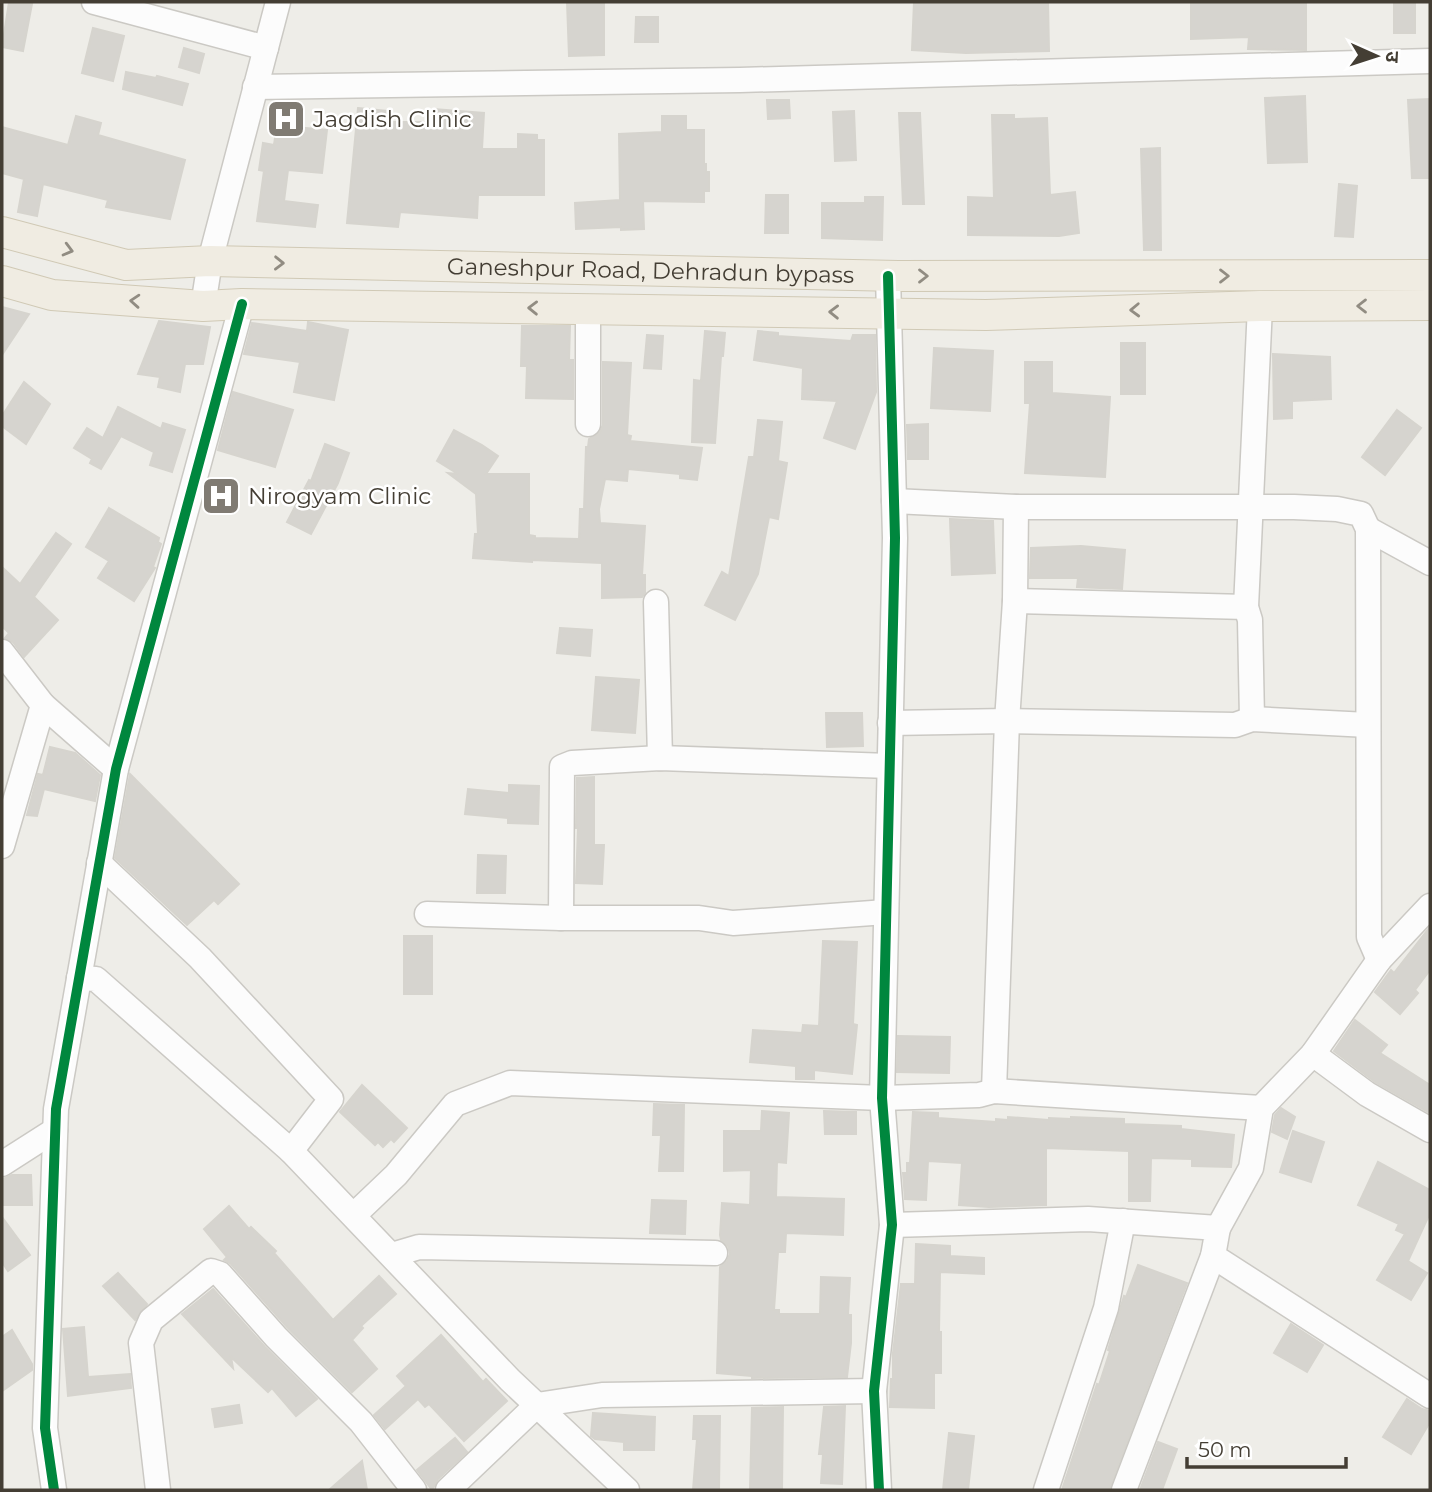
<svg xmlns="http://www.w3.org/2000/svg" width="1432" height="1492" font-family="Montserrat,'Noto Sans Devanagari',sans-serif">
  <rect width="100%" height="100%" fill="#eeede8"/>
  <g fill="#d6d4cf" stroke="#d6d4ce" stroke-width="2">
    <polygon points="9,2 32,4 23,51 2,47"/>
    <polygon points="567,2 604,2 604,55 569,56"/>
    <polygon points="914,2 1048,2 1049,51 966,53 912,50"/>
    <polygon points="1191,2 1306,2 1306,50 1248,49 1249,37 1191,39"/>
    <rect x="1394" y="2" width="21" height="31"/>
    <polygon points="636,17 658,17 658,42 635,42"/>
    <polygon points="93,28 124,36 113,81 82,73"/>
    <polygon points="184,48 204,54 199,73 179,67"/>
    <polygon points="126,72 156,78 157,76 188,84 182,105 123,89"/>
    <polygon points="1305,96 1307,162 1268,163 1265,98"/>
    <polygon points="1430,99 1430,178 1412,178 1408,100"/>
    <polygon points="767,100 789,100 790,118 768,119"/>
    <polygon points="358,108 387,111 386,122 433,122 434,109 484,113 482,149 518,149 518,134 537,135 537,140 544,140 544,195 478,195 477,218 400,212 398,227 347,223"/>
    <polygon points="279,110 296,113 294,127 327,130 322,173 288,170 284,201 318,205 315,227 257,221 264,171 259,170 263,143 274,145"/>
    <polygon points="854,111 856,160 835,161 833,112"/>
    <polygon points="899,113 920,113 924,204 903,204"/>
    <polygon points="992,115 1014,115 1014,119 1047,118 1050,195 1075,192 1079,233 1059,236 968,235 968,197 994,198"/>
    <polygon points="76,116 101,123 98,135 185,160 170,219 106,207 108,200 43,184 37,216 18,212 24,179 2,173 2,127 68,145"/>
    <polygon points="662,116 686,116 686,130 704,130 704,164 706,164 706,172 709,172 709,191 704,191 704,202 643,201 644,229 621,230 621,227 576,229 575,203 620,200 619,134 662,132"/>
    <polygon points="1160,148 1161,250 1144,250 1141,149"/>
    <polygon points="1339,184 1357,186 1353,237 1335,236"/>
    <polygon points="766,195 788,195 788,233 765,233"/>
    <polygon points="865,197 883,197 882,240 822,238 822,203 865,203"/>
    <polygon points="2,307 29,314 2,355"/>
    <polygon points="159,321 210,327 203,364 185,364 180,392 158,387 160,377 138,374"/>
    <polygon points="308,322 348,330 334,400 294,392 300,362 244,354 252,323 307,331"/>
    <polygon points="522,326 570,326 569,360 573,360 573,399 526,398 527,366 521,366"/>
    <polygon points="705,331 725,333 723,356 721,356 715,443 692,442 694,380 701,381"/>
    <polygon points="758,331 778,333 778,336 851,341 853,335 875,335 876,392 855,449 824,438 837,401 802,399 803,368 754,360"/>
    <polygon points="647,335 663,336 661,369 644,368"/>
    <rect x="1121" y="343" width="24" height="51"/>
    <polygon points="934,348 993,351 990,411 931,408"/>
    <polygon points="1273,354 1330,357 1331,399 1292,401 1292,418 1274,419"/>
    <polygon points="603,362 631,363 627,435 631,436 630,441 702,448 697,480 680,478 680,474 628,469 627,481 605,479 599,509 600,523 645,526 642,575 645,575 645,593 642,597 602,598 602,563 532,560 532,562 473,558 475,534 478,534 476,494 448,473 458,474 437,461 454,430 482,445 498,456 486,474 529,474 529,535 535,536 535,538 579,539 580,509 584,509 586,447 588,447 589,439 600,432 603,425"/>
    <polygon points="1025,362 1052,362 1052,393 1110,397 1105,477 1025,473 1030,403 1025,403"/>
    <polygon points="24,382 50,404 26,444 2,426 2,416"/>
    <polygon points="233,392 293,410 275,467 218,450"/>
    <polygon points="118,407 161,429 163,423 185,430 172,472 150,465 154,452 121,436 101,469 90,463 92,459 74,448 87,428 103,438"/>
    <polygon points="1397,410 1421,428 1385,475 1362,457"/>
    <polygon points="758,420 782,422 778,461 787,463 778,519 769,517 758,574 735,620 705,605 722,572 729,576 749,457 754,457"/>
    <polygon points="928,424 928,459 908,459 907,425"/>
    <polygon points="325,444 349,453 338,483 311,534 287,522 309,480 311,481"/>
    <polygon points="211,485 232,489 227,510 207,506"/>
    <polygon points="109,508 159,538 158,542 161,544 153,567 155,568 134,601 98,578 109,561 86,547"/>
    <polygon points="950,519 993,521 995,573 952,575"/>
    <polygon points="56,533 71,544 34,597 58,620 24,657 13,642 5,638 9,633 2,626 2,567 20,584"/>
    <polygon points="1081,546 1125,550 1122,589 1077,587 1078,578 1030,578 1031,548"/>
    <polygon points="560,628 592,630 590,656 557,653"/>
    <polygon points="596,677 639,680 635,733 592,730"/>
    <polygon points="826,713 862,713 863,746 827,747"/>
    <polygon points="50,747 75,753 100,775 95,801 44,789 37,816 27,815 38,774 43,775"/>
    <polygon points="130,774 239,884 218,904 214,900 187,925 115,858"/>
    <polygon points="594,777 594,845 604,845 602,884 576,883 578,828 576,828 577,778"/>
    <polygon points="509,785 539,786 538,824 508,823 508,818 465,814 468,789 509,793"/>
    <polygon points="478,855 506,856 505,893 477,893"/>
    <polygon points="1430,927 1430,970 1415,990 1418,993 1400,1014 1375,992 1391,970 1394,973"/>
    <rect x="404" y="936" width="28" height="58"/>
    <polygon points="823,941 857,942 853,1024 857,1025 852,1074 814,1070 814,1079 796,1079 796,1066 750,1062 753,1030 802,1033 803,1025 819,1026"/>
    <polygon points="1355,1020 1387,1045 1380,1053 1430,1085 1430,1113 1375,1082 1334,1051"/>
    <polygon points="898,1036 950,1037 949,1073 897,1072"/>
    <polygon points="362,1085 407,1128 394,1142 391,1139 383,1147 378,1142 375,1145 340,1112"/>
    <polygon points="654,1104 684,1105 683,1171 659,1171 661,1135 653,1135"/>
    <polygon points="1281,1108 1295,1117 1287,1139 1272,1132 1275,1115"/>
    <polygon points="762,1111 789,1113 786,1163 777,1162 776,1197 844,1199 843,1235 786,1233 785,1252 778,1252 774,1310 779,1310 779,1314 820,1314 821,1277 850,1278 848,1315 851,1315 851,1343 847,1377 752,1378 752,1376 717,1373 720,1267 727,1261 730,1254 728,1246 721,1240 720,1235 722,1203 750,1205 751,1170 724,1171 724,1131 761,1131"/>
    <polygon points="824,1111 856,1112 856,1134 825,1134"/>
    <polygon points="913,1112 938,1113 938,1118 996,1122 996,1119 1008,1120 1008,1117 1049,1120 1049,1118 1071,1119 1071,1117 1124,1119 1124,1124 1181,1126 1181,1129 1234,1135 1231,1167 1192,1166 1192,1159 1151,1158 1150,1201 1129,1201 1129,1151 1046,1148 1046,1205 989,1207 959,1205 962,1163 928,1161 926,1200 905,1199 903,1173 907,1173 907,1163 910,1163"/>
    <polygon points="1293,1131 1324,1142 1311,1182 1280,1172"/>
    <polygon points="1378,1162 1430,1190 1430,1213 1408,1261 1427,1273 1411,1300 1377,1280 1405,1234 1396,1230 1399,1224 1358,1205"/>
    <polygon points="12,1175 31,1175 32,1205 3,1205 3,1179"/>
    <polygon points="652,1200 686,1201 685,1234 650,1233"/>
    <polygon points="229,1206 249,1229 251,1227 276,1251 274,1253 333,1320 379,1276 396,1294 361,1326 363,1328 352,1340 377,1369 352,1392 287,1327 231,1264 224,1260 227,1257 204,1229"/>
    <polygon points="2,1217 30,1255 8,1271 2,1262"/>
    <polygon points="916,1244 950,1246 950,1256 984,1258 984,1274 940,1272 939,1332 941,1332 941,1373 934,1373 934,1408 890,1407 891,1379 893,1379 893,1353 901,1284 915,1284"/>
    <polygon points="1138,1265 1187,1283 1109,1490 1062,1490 1097,1384 1099,1385 1110,1351 1108,1350 1124,1296 1126,1297"/>
    <polygon points="118,1273 147,1304 135,1320 103,1286"/>
    <polygon points="213,1289 265,1347 317,1399 296,1416 272,1388 268,1392 231,1357 233,1368 182,1314"/>
    <polygon points="1291,1324 1323,1345 1307,1372 1274,1353"/>
    <polygon points="84,1327 88,1377 130,1374 131,1388 68,1396 63,1329"/>
    <polygon points="12,1330 32,1364 32,1370 2,1391 2,1337"/>
    <polygon points="441,1335 483,1382 486,1379 507,1401 464,1441 429,1404 425,1407 418,1399 385,1429 374,1415 406,1386 397,1376"/>
    <polygon points="1407,1399 1422,1409 1430,1411 1430,1422 1411,1454 1383,1437"/>
    <polygon points="239,1405 242,1423 215,1427 212,1409"/>
    <polygon points="845,1406 842,1484 821,1483 823,1454 819,1454 824,1407"/>
    <polygon points="783,1407 782,1490 750,1490 752,1408"/>
    <polygon points="593,1413 655,1417 654,1450 624,1450 624,1442 595,1439 591,1436"/>
    <polygon points="694,1416 720,1416 719,1490 693,1490 697,1439 693,1439"/>
    <polygon points="949,1433 974,1436 968,1490 943,1490"/>
    <polygon points="455,1438 467,1452 438,1479 432,1490 417,1470"/>
    <polygon points="1158,1442 1177,1449 1162,1490 1140,1490"/>
    <polygon points="362,1461 367,1490 329,1490"/>
  </g>
  <g fill="none" stroke-linecap="round" stroke-linejoin="round">
    <defs>
      <g id="minor">
        <polyline points="94,2 266,48"/>
        <polyline points="255,87 740,80 1430,61"/>
        <polyline points="203,306 210,261 278,2"/>
        <polyline points="588,424 588,309"/>
        <polyline points="894,501 1016,507 1294,507 1337,509 1361,514 1368,529 1369,937 1379,960"/>
        <polyline points="1368,529 1430,563"/>
        <polyline points="1015,601 1246,607"/>
        <polyline points="656,602 660,758"/>
        <polyline points="2,652 43,705 2,846"/>
        <polyline points="43,705 116,769"/>
        <polyline points="1252,719 1250,620 1246,607 1260,306"/>
        <polyline points="890,723 1007,721 1235,725 1252,719 1368,725"/>
        <polyline points="99,863 200,958 331,1099 291,1151 510,1380 627,1490"/>
        <polyline points="427,914 561,918 699,918 733,923 886,912"/>
        <polyline points="561,918 562,767 572,763 660,758 889,766"/>
        <polyline points="79,978 96,979 291,1151"/>
        <polyline points="1313,1054 1367,1094 1430,1130"/>
        <polyline points="994,1091 1007,721 1015,601 1016,507"/>
        <polyline points="2,1164 55,1130"/>
        <polyline points="354,1215 396,1175 455,1104 510,1083 882,1098 979,1095 994,1091 1261,1108"/>
        <polyline points="892,1225 1088,1219 1218,1228 1213,1256 1430,1396"/>
        <polyline points="1218,1228 1251,1168 1261,1108 1313,1054 1379,960 1430,906"/>
        <polyline points="392,1255 419,1247 715,1253"/>
        <polyline points="54,1490 45,1428 56,1109 116,769 242,304"/>
        <polyline points="158,1490 141,1343 151,1320 211,1271 220,1274 276,1337 361,1422 414,1490"/>
        <polyline points="448,1490 537,1405 602,1395 874,1391"/>
        <polyline points="879,1490 874,1391 892,1225 882,1098 895,538 888,276"/>
        <polyline points="1046,1490 1106,1308 1123,1221"/>
        <polyline points="1124,1490 1213,1256"/>
      </g>
      <g id="major">
        <path id="s1" d="M2 232 126 265 210 261 898 276 1430 275"/>
        <polyline points="2,281 52,295 203,306 242,304 986,315 1260,306 1430,305"/>
      </g>
    </defs>
    <use href="#minor" stroke="#cbc9c4" stroke-width="27"/>
    <use href="#major" stroke="#d0c9b5" stroke-width="32"/>
    <use href="#minor" stroke="#fcfcfc" stroke-width="24"/>
    <use href="#major" stroke="#f0ece2" stroke-width="30"/>
    <defs>
      <g id="cycleway">
        <polyline points="54,1490 45,1428 56,1109 116,769 242,304"/>
        <polyline points="879,1490 874,1391 892,1225 882,1098 895,538 888,276"/>
      </g>
    </defs>
    <use href="#cycleway" stroke="#fff" stroke-width="15"/>
    <use href="#cycleway" stroke="#00873e" stroke-width="10"/>
  </g>
  <defs><path id="oneway-chevron" d="M-2-3.5L2.5 0L-2 3.5" fill="none" stroke-width="1.6" stroke-linecap="round" stroke-linejoin="round" transform="scale(1.75)"/></defs>
  <g stroke="#918c82">
    <use href="#oneway-chevron" transform="translate(68 250) rotate(15)"/>
    <use href="#oneway-chevron" transform="translate(279 263) rotate(1)"/>
    <use href="#oneway-chevron" transform="translate(923 276)"/>
    <use href="#oneway-chevron" transform="translate(1224 276)"/>
    <use href="#oneway-chevron" transform="translate(135 301) rotate(-176)"/>
    <use href="#oneway-chevron" transform="translate(1362 306) rotate(180)"/>
    <use href="#oneway-chevron" transform="translate(533 308) rotate(-179)"/>
    <use href="#oneway-chevron" transform="translate(1135 310) rotate(178)"/>
    <use href="#oneway-chevron" transform="translate(834 312) rotate(-179)"/>
  </g>
  <defs>
    <symbol id="hospital-square" viewBox="-11 -11 22 22"><rect x="-9" y="-9" width="18" height="18" rx="4" fill="#807b73" stroke="#fff"/><path d="M-5-5h3v3.5h4V-5h3V5h-3V1.5h-4V5h-3Z" fill="#fff"/></symbol>
  </defs>
  <g fill-rule="evenodd">
    <use href="#hospital-square" x="264" y="97" width="44" height="44"/>
    <use href="#hospital-square" x="199" y="474" width="44" height="44"/>
  </g>
  <g text-anchor="middle" dominant-baseline="central" stroke-width="5" stroke-linejoin="round" paint-order="stroke">
    <g font-size="23" fill="#443e34" stroke="#fff" text-anchor="start">
      <text x="313" y="119">Jagdish Clinic</text>
      <text x="248" y="496">Nirogyam Clinic</text>
    </g>
    <g font-size="23" fill="#443e34" stroke="#fff">
      <text stroke="none"><textPath href="#s1" startOffset="653">Ganeshpur Road, Dehradun bypass</textPath></text>
    </g>
  </g>
  <rect width="1432" height="1492" fill="none" stroke="#443e34" stroke-width="7"/>
  <g transform="translate(1376 56) rotate(93)" stroke="#ffffff" stroke-width="5" paint-order="stroke">
  <path d="M0-5L12 26L0 18L-12 26Z" fill="#443e34"/>
  <text y="-10" font-size="19" font-weight="bold" text-anchor="middle" fill="#443e34">उ</text>
  </g>
  <path d="M1187 1457v10h159v-10" fill="none" stroke="#443e34" stroke-width="3.5"/>
  <text x="1198" y="1457" font-size="21" fill="#443e34" stroke="#ffffff" stroke-width="5" paint-order="stroke">50 m</text>
</svg>
